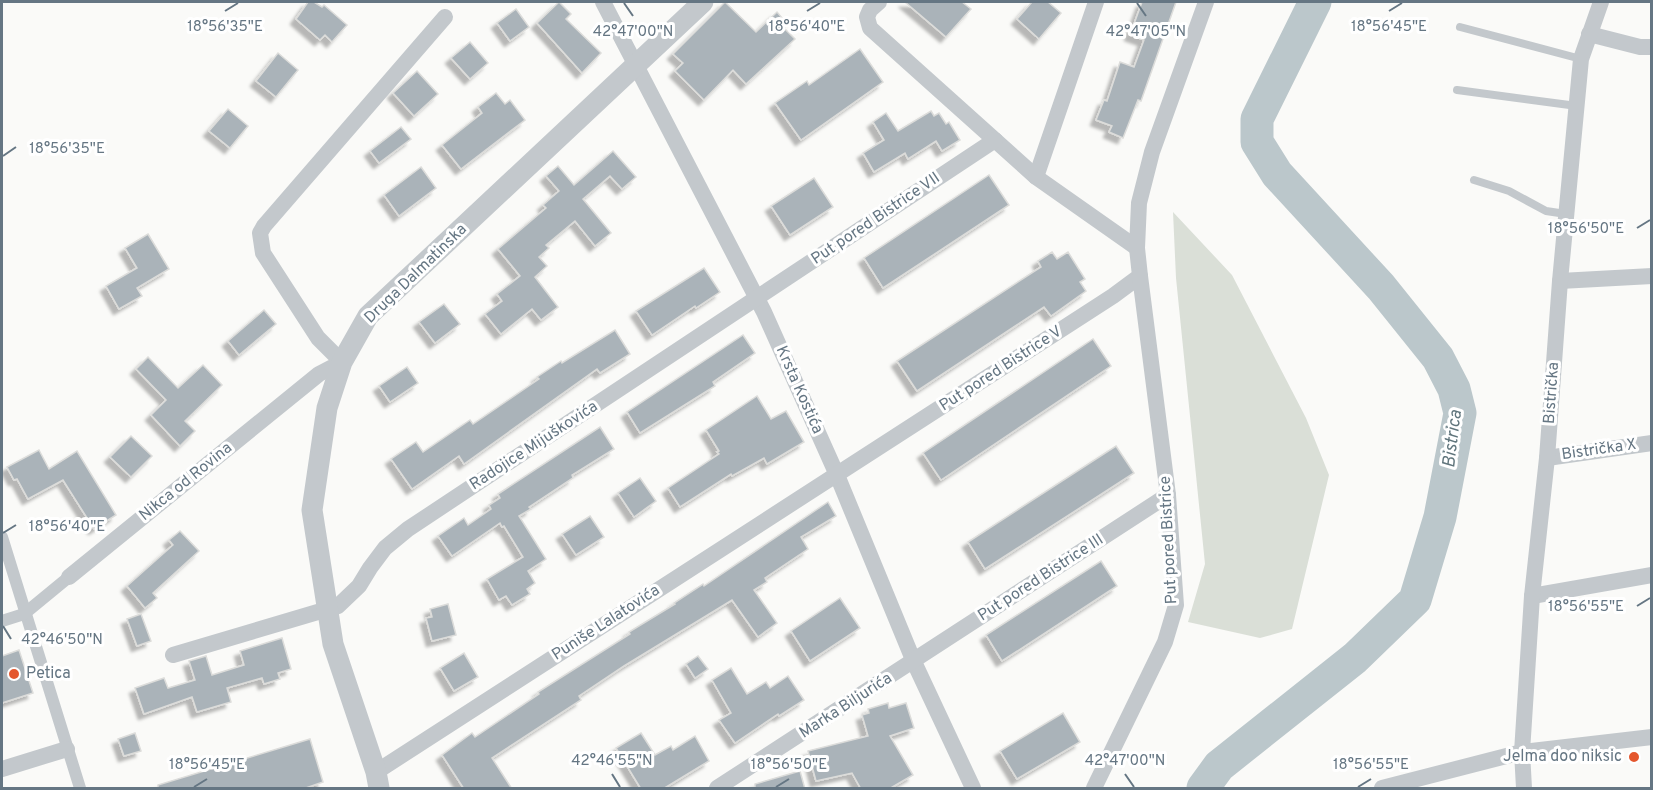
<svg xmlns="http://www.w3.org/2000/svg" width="1653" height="790" font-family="Overpass,sans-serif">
  <defs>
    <filter id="shadow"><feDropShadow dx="-5.5" dy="5.5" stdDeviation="1.5" flood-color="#0004"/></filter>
  </defs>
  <rect width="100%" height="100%" fill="#fafaf8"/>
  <polygon fill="#dadfd7" points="1173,212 1232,275 1306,418 1329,475 1292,629 1260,638 1188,622 1205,564 1176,278"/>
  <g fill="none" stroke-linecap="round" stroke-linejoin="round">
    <polyline stroke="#bbc7cb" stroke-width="33" points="1203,788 1219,766 1355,658 1415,600 1440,517 1460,413 1454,389 1438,358 1381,287 1277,174 1257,142 1257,119 1315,2"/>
  </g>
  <g fill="#aab3b9" stroke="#dcdcda" stroke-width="1.5" filter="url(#shadow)">
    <polygon points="308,2 314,2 322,7 324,5 347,25 332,42 325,35 320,40 296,19"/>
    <polygon points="559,2 571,14 566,19 601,53 582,73 537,23"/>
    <polygon points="725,2 756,32 777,12 788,25 784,28 795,39 746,84 733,70 704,100 675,71 683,63 673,54"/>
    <polygon points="905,2 962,2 971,9 946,37"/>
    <polygon points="1032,2 1048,2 1061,13 1039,39 1017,19"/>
    <polygon points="1142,2 1176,2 1141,101 1138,100 1123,138 1109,132 1112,126 1096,120 1104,100 1107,101 1120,62 1134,67 1144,40 1130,35"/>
    <polygon points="516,9 529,27 510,41 497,23"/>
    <polygon points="470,42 488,63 470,79 451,58"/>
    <polygon points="860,49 883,82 801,140 775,103 807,81 809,85"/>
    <polygon points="278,53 298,70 276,97 256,81"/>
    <polygon points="417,71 438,94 414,116 393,93"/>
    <polygon points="496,93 505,104 510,100 525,120 461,169 442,145 482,113 478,107"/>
    <polygon points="228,109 248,126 230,148 209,131"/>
    <polygon points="931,111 934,116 939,113 946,124 949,122 960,140 942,151 936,141 908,159 905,153 874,172 863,153 884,140 873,122 886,113 898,131"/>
    <polygon points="401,127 411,139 379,163 370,151"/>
    <polygon points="613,151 636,177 622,189 610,176 583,199 611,233 595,246 575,221 546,245 549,248 539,257 547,266 535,277 558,307 541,320 532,309 501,334 485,314 502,301 497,294 520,276 498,249 546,208 543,205 559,191 546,176 558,166 574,185"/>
    <polygon points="421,167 436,188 399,216 384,195"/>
    <polygon points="989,175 1009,205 883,288 864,258"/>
    <polygon points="814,178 833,207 790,235 771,206"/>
    <polygon points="148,234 169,269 137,288 142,296 119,309 106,286 137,268 125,248"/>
    <polygon points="1052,252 1057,259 1068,252 1085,279 1080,282 1086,291 1051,316 1044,307 917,391 897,361 1041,267 1038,261"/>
    <polygon points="704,268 720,292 696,308 695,306 652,335 636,311"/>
    <polygon points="444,304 460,324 435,343 419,322"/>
    <polygon points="264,310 276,324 239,355 228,341"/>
    <polygon points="615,330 630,354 600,373 597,369 464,464 459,456 412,489 391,459 416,442 423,452 470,420 473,424 539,379 537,377 561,361 562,363"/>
    <polygon points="743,335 755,353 713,382 715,386 640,433 627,412"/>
    <polygon points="1093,339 1111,366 941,480 923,453"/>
    <polygon points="148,357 178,388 203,365 222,385 185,421 195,431 180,446 151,415 166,400 136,369"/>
    <polygon points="407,367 418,383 390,402 379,386"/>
    <polygon points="757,396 771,419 786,411 804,442 767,464 764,458 732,476 731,474 680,507 668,488 719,454 717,452 719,451 706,430"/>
    <polygon points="600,427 614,449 572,475 573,478 529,507 531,509 519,516 546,559 528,571 535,583 527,589 530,594 512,605 506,596 499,600 487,579 523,557 504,526 502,527 500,523 452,556 438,536 464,518 468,525 491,509 489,505 500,498 498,494"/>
    <polygon points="131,436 152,456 131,477 110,457"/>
    <polygon points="1116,446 1134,473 985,569 968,542"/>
    <polygon points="39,450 49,469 77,451 116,515 94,529 63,480 28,499 17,479 14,480 7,467"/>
    <polygon points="640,478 656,501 634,517 618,493"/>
    <polygon points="828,502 836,516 801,537 808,549 765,578 767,582 754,590 777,623 758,637 732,600 624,666 579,696 581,700 492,758 512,789 464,789 442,755 472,733 475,737 539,694 538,692 630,634 629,632 675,604 674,603 703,584 704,586"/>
    <polygon points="590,516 604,537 576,555 562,534"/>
    <polygon points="180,531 199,551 153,593 157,598 145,608 127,586 173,545 169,540"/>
    <polygon points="1101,561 1117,586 1002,661 986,635"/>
    <polygon points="840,598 860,628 810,661 791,631"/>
    <polygon points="448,604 456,635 432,641 426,618 432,617 430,609"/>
    <polygon points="141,614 151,641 137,646 127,619"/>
    <polygon points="282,638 291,669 278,673 280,679 264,684 262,678 227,688 231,702 197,712 192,697 144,714 135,688 164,678 168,688 195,680 189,661 206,656 212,675 244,665 240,651"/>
    <polygon points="19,650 33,693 2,703 2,656"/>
    <polygon points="464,653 478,677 454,691 440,668"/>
    <polygon points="698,656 708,669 695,678 686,664"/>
    <polygon points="731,668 747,694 766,682 770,688 788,676 804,700 779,716 778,714 735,743 719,720 731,713 712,680"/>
    <polygon points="888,703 889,708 906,703 914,728 890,736 913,775 889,789 861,789 852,773 816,781 808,751 868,736 862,715 869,713 868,709"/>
    <polygon points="1063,713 1080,742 1017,779 1000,751"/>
    <polygon points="135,733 141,751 124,756 118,739"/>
    <polygon points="641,733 655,755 671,746 673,750 695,736 709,761 663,789 641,789 616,748"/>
    <polygon points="310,739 323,782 303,789 158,789 158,785"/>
    <polygon points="800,771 805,789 755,789 755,784"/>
  </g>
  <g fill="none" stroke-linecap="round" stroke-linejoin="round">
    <g stroke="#c3c8cc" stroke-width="8">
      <polyline points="1460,27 1581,59"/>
      <polyline points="1457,90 1577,106"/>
      <polyline points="1474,180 1509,191 1546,211 1566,214"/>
    </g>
    <g stroke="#c3c8cc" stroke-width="12">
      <polyline points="2,537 80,788"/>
      <polyline points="2,621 24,614 69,577"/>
    </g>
    <g stroke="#c3c8cc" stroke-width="16">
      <polyline points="603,2 764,312 837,475 914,662 973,788"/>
      <polyline points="879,2 870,10 867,17 870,28 1036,177 1137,248"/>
      <polyline points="1589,34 1640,47 1652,47"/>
      <polyline points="1036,177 1096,2"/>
      <polyline points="1560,281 1652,276"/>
      <polyline points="1547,458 1652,443"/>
      <polyline points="69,577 319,374 342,362 318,338 263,253 260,233 264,226 445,17"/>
      <polyline points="1532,596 1652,575"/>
      <polyline points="173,655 338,606 359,586 370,568 385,548 408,529 995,140"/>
      <polyline points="2,769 67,749"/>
      <polyline points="376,772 1113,296 1140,276 1137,248 1139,203 1152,152 1206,2"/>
      <polyline points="717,788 1168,495"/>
      <polyline points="1094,788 1165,642 1176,605 1168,495 1140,276"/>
      <polyline points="1382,788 1522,752 1652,737"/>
      <polyline points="1524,788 1522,752 1532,596 1547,458 1560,281 1581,59 1601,2"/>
    </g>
    <polyline stroke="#c3c8cc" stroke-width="21" points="379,788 376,772 333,644 312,510 327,408 342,362 368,316 703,2"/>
  </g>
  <path fill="none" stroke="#657683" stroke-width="2" d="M624 3 633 16M1137 3 1146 16M225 11 238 3M807 11 820 3M1389 11 1402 3M3 156 16 147M1637 228 1650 220M3 533 16 525M1637 606 1650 598M3 626 11 639M612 774 620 787M1125 774 1134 787M194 787 207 779M776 787 789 779M1358 787 1371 779"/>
  <g fill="#e4572e" stroke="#fff" stroke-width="2">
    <circle cx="14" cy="674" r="6"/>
    <circle cx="1634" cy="757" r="6"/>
  </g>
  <g text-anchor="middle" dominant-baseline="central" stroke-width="6" stroke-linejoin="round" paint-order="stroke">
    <g font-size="16" fill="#657683" stroke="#fff">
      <text transform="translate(876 219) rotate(-34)">Put pored Bistrice VII</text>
      <text transform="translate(416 274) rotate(-44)">Druga Dalmatinska</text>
      <text transform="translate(1001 369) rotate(-33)">Put pored Bistrice V</text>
      <text transform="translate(799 390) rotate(66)">Krsta Kostića</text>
      <text transform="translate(1552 393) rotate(-86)">Bistrička</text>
      <text transform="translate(534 446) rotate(-33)">Radojice Mijuškovića</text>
      <text transform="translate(1599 450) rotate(-8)">Bistrička X</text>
      <text transform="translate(186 482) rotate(-39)">Nikca od Rovina</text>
      <text transform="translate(1169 540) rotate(-93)">Put pored Bistrice</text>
      <text transform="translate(1041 578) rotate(-33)">Put pored Bistrice III</text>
      <text transform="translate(606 623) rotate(-33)">Puniše Lalatovića</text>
      <text transform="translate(846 706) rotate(-33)">Marka Biljurića</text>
    </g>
    <g font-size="16" fill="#657683" stroke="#fff" text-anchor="start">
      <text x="26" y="674">Petica</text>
      <text x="1622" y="757" text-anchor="end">Jelma doo niksic</text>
    </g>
    <g font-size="18" font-style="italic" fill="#60757c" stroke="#fff">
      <text transform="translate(1453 439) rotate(-83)">Bistrica</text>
    </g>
  </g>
  <g font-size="15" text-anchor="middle" fill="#657683" stroke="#fff" stroke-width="6" stroke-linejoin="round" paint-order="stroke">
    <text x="225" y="31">18°56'35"E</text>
    <text x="807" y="31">18°56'40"E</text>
    <text x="1389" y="31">18°56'45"E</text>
    <text x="633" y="36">42°47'00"N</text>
    <text x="1146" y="36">42°47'05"N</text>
    <text x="67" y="153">18°56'35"E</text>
    <text x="1586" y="233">18°56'50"E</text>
    <text x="67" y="531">18°56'40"E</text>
    <text x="1586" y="611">18°56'55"E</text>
    <text x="62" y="644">42°46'50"N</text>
    <text x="612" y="765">42°46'55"N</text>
    <text x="1125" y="765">42°47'00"N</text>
    <text x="207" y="769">18°56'45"E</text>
    <text x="789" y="769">18°56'50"E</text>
    <text x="1371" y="769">18°56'55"E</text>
  </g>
  <rect width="1653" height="790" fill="none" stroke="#657683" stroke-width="6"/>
</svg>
